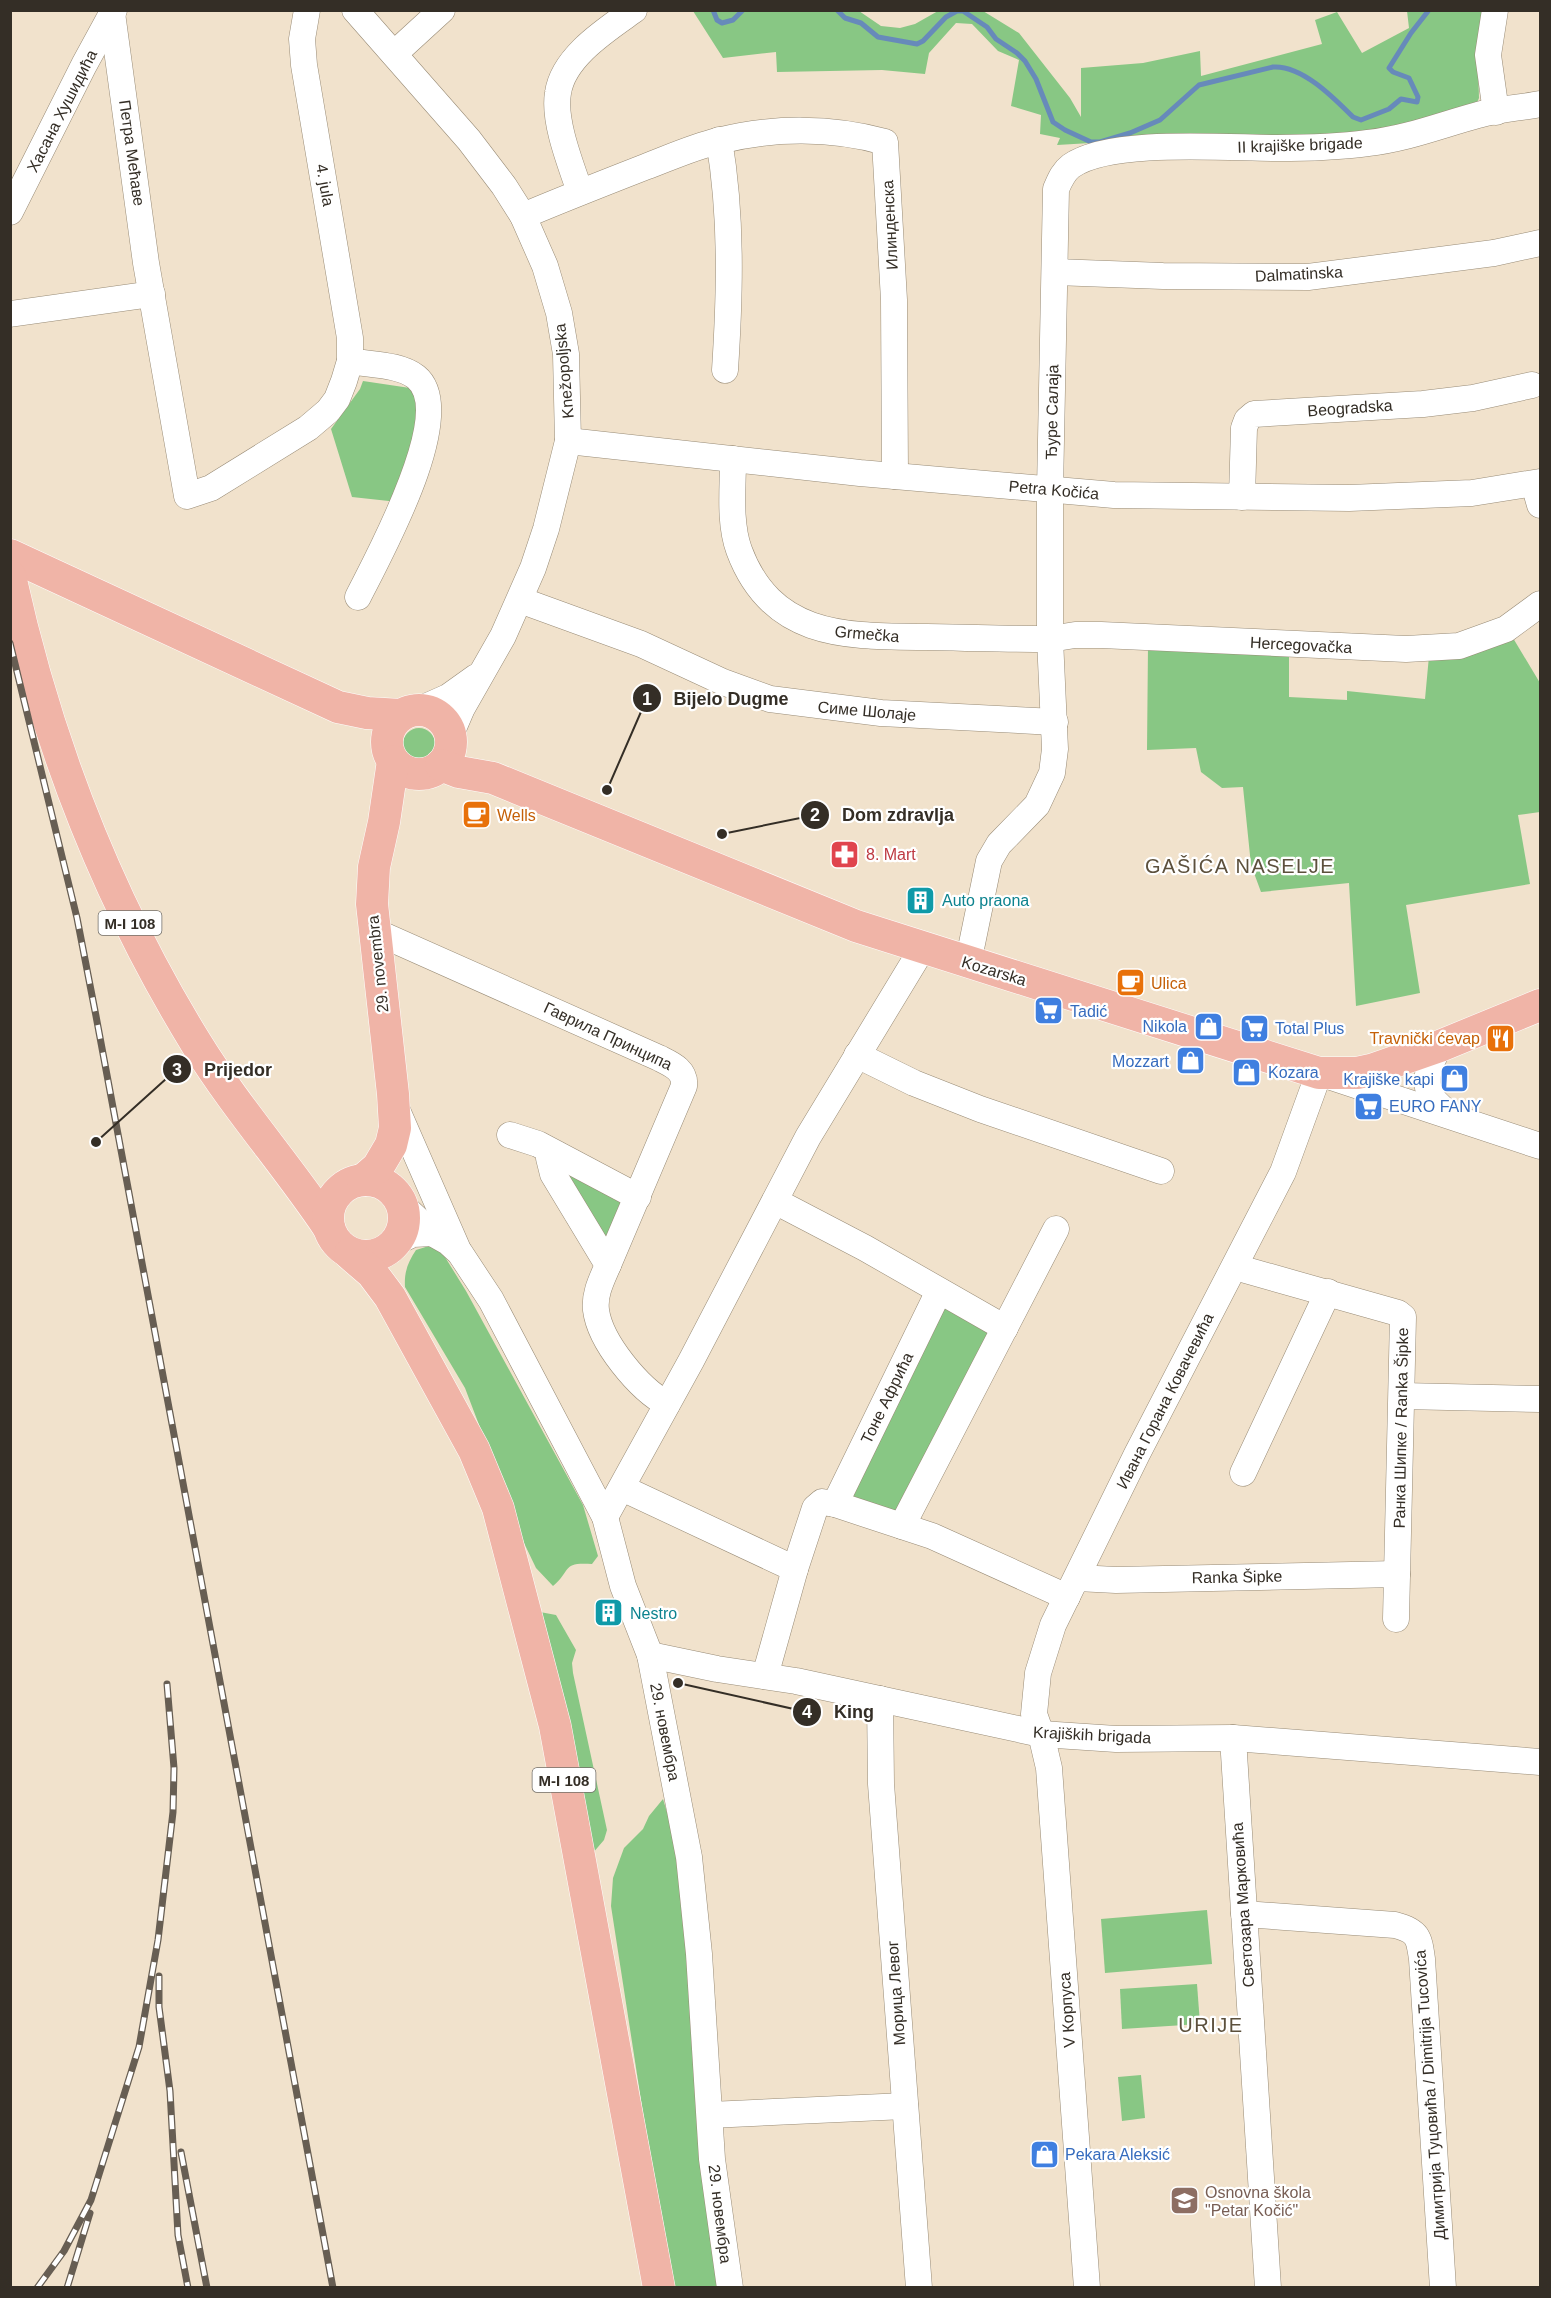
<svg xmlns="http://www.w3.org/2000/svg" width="1551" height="2298" font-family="Helvetica,sans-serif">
  <rect width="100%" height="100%" fill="#f1e2cc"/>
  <g fill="#88c784">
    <polygon points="693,11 859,11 881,26 900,28 915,24 938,11 983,11 1019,33 1070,98 1081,117 1081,68 1143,63 1200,51 1201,76 1322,44 1315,20 1337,12 1362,53 1409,28 1407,11 1489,11 1478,66 1479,98 1476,105 1365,135 1158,139 1057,145 1060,138 1040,134 1041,115 1011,106 1019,60 998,51 972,24 956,23 929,53 925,74 882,70 777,72 776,52 723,58"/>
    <polygon points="363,381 410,388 422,397 398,502 352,497 331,429 360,389"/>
    <polygon points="1513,638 1540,683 1540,812 1518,815 1530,884 1406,905 1420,993 1356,1006 1349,883 1261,892 1251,865 1243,787 1222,788 1201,772 1196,748 1147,750 1148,646 1289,654 1289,697 1347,700 1347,691 1425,699 1429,656 1489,649"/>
    <circle cx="419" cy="744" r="16"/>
    <polygon points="561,1170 625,1202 608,1247"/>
    <path d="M432 1245 445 1257 466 1291 583 1505 598 1556 592 1564C561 1562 572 1570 553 1586L536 1568 524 1543 465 1388 405 1287C404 1272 408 1262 416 1250Z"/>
    <polygon points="951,1302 988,1322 991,1339 903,1511 889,1518 859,1507 850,1488 936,1310"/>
    <polygon points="540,1612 556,1615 576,1650 572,1663 573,1673 607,1830 604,1840 592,1854"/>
    <polygon points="663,1799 678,1849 727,2287 675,2287 643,2113 611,1906 613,1878 624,1848 643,1829 649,1816"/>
    <polygon points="1207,1910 1212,1964 1105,1973 1101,1919"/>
    <polygon points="1197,1984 1200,2024 1122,2029 1120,1989"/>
    <polygon points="1141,2075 1145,2118 1122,2121 1118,2077"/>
  </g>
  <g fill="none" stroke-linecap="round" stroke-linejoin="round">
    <g stroke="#678aba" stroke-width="5">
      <polyline points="713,10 717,20 722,23 733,20 743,10"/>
      <path d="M837 10 845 18 861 23 878 37 917 44 923 41 946 17 957 11H963L987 27 996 39 1017 53 1025 61 1036 79 1053 122 1065 130 1091 142H1100L1130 133 1160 120 1199 85 1273 67C1302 65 1334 98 1353 117L1361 120 1389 109 1401 99 1417 102 1418 97 1409 78 1393 72 1389 68 1411 33 1429 10"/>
    </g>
    <defs>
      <g id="minor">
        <polyline points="355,10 469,140 504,186 523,216 545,266 559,313 566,354 568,441 546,529 533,568 503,636 462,708 450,736"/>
        <polyline points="1495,10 1488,55 1496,112"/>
        <polyline points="112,13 146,263 187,496 211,488 308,428 328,411 337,399 344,381 350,361 350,338 304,65 302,39 307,10"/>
        <polyline points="394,54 442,10"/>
        <path d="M719 140C732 216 730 293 725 370"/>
        <path d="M580 192C571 165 553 121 558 93 563 57 606 30 634 10"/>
        <polyline points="10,212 84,65 114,10"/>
        <path d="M523 216C563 199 604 183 645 167 669 158 693 147 718 141 772 127 832 127 885 142L894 300 895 476"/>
        <polyline points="1055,272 1163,276 1308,277 1494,253 1540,243"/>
        <polyline points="10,314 152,294"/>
        <path d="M350 361C371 365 399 364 416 377 459 412 378 557 358 597"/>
        <polyline points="568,441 860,473 1114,495 1349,498 1472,493 1540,482"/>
        <path d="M733 459C733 489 729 522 739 550 772 639 847 636 927 637 968 638 1009 639 1050 639L1075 635H1101L1406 649 1459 646 1506 629 1540 604"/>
        <polyline points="1534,484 1540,505"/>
        <polyline points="1242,497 1244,428 1247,420 1254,414 1423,404 1473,398 1532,385"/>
        <polyline points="520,600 641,644 723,682 770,699 881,713 1055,722"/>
        <polyline points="421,709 448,697 476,677"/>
        <path d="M374 931 659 1058C671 1064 686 1070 684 1086L608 1265"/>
        <path d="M968 963 989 861 999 844 1037 805 1052 773 1055 749 1050 639V490L1056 189C1060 180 1063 172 1071 166 1110 138 1228 148 1277 148 1307 148 1338 147 1368 143 1406 139 1441 125 1478 115 1498 109 1520 108 1540 104"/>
        <path d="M1440 1046C1423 1074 1420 1095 1450 1114"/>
        <polyline points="857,1055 914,1083 980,1109 1161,1171"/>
        <polyline points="396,1108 458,1250"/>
        <polyline points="510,1135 538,1144 638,1197"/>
        <path d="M550 1151 549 1158 553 1174 608 1265C602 1279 594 1294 596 1310 600 1342 639 1389 667 1404"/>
        <polyline points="775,1201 865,1248 1005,1328"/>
        <polyline points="403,1206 432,1233 448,1242 460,1253 491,1300 605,1517 623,1586 650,1655 689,1857 699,1954 712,2159 730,2288"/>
        <polyline points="396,1242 413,1234 432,1233"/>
        <polyline points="1235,1267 1398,1313 1403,1317 1396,1619"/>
        <polyline points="1402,1396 1540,1399"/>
        <polyline points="1243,1473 1328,1292"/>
        <polyline points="622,1488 795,1569"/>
        <polyline points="835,1504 939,1291"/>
        <polyline points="605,1517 691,1361 808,1137 922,949"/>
        <polyline points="902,1526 1056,1229"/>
        <polyline points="1077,1578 1116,1580 1397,1574"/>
        <polyline points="650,1655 717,1669 796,1681 1041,1734 1116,1739 1233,1738 1540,1762"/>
        <polyline points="765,1676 795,1569 815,1508 822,1502 835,1504 932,1536 1067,1597"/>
        <polyline points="880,1699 881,1784 919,2288"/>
        <polyline points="1233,1738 1268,2288"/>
        <path d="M1244 1914 1395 1925C1418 1931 1419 1937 1422 1959L1443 2288"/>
        <polyline points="710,2115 905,2106"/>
        <polyline points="1087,2288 1049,1768 1041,1734 1034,1714 1038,1673 1053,1625 1137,1454 1283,1172 1319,1073 1540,1146"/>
      </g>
      <g id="major">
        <polyline points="10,555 338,707 367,713 401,715"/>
        <path d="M10 576C46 740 108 900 196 1043 236 1108 287 1165 329 1228"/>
        <circle cx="419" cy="742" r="32"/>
        <polyline points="441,765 459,772 493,778 856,926 1319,1073 1357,1073 1371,1070 1440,1046 1540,1005"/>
        <circle cx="366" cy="1218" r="38"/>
        <polyline points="363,1180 378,1167 391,1145 395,1128 393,1094 372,904 374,867 384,822 393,761"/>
        <polyline points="350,1254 372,1273 390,1297 474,1450 498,1508 555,1726 659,2288"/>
      </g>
    </defs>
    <use href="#minor" stroke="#988b76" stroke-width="27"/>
    <use href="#major" stroke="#fff" stroke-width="33"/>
    <use href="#minor" stroke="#fff" stroke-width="26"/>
    <use href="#major" stroke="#f0b4a7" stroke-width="32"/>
    <defs>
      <g id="rail">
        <polyline points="10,643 77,918 96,1016 333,2288"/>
        <polyline points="159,1976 159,2007 170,2091 178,2235 188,2288"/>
        <polyline points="181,2152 207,2288"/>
        <polyline points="37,2288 64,2251 91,2200 139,2047 158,1940 173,1812 174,1768 167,1684"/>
        <polyline points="67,2288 90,2213"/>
      </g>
    </defs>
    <use href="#rail" stroke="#675e53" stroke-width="7"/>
    <use href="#rail" stroke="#fff" stroke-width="4.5" stroke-dasharray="14" stroke-linecap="butt"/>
  </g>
  <defs>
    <symbol id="cafe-square" viewBox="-11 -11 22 22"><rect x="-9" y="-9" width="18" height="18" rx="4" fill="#e8710a" stroke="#fff"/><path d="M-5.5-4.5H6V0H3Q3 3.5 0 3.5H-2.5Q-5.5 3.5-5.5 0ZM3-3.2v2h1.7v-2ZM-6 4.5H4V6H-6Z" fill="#fff"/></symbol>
    <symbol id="pharmacy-square" viewBox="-11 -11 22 22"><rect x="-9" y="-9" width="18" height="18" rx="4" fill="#e0444e" stroke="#fff"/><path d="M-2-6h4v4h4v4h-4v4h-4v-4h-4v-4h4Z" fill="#fff"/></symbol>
    <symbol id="building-square" viewBox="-11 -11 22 22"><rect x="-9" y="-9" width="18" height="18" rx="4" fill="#0f9aa8" stroke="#fff"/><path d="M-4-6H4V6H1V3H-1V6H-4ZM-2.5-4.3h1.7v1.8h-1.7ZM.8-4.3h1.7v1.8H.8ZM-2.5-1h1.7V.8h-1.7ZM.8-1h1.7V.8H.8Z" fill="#fff"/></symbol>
    <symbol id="supermarket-square" viewBox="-11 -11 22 22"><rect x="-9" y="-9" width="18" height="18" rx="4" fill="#3f7fe0" stroke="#fff"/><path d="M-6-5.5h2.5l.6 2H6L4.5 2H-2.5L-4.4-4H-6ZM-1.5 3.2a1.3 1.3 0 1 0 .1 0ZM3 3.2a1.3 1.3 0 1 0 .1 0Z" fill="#fff"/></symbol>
    <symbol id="shop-square" viewBox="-11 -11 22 22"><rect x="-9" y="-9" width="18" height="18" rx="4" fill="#3f7fe0" stroke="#fff"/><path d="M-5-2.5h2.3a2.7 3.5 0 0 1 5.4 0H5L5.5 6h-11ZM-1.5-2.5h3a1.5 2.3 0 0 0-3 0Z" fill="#fff"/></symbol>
    <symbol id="restaurant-square" viewBox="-11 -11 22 22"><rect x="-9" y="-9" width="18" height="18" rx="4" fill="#e8710a" stroke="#fff"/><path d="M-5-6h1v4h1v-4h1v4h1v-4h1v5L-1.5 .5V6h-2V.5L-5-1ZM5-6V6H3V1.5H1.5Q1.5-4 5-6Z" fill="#fff"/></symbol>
    <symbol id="school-square" viewBox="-11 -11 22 22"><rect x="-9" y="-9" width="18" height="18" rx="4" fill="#8d6e63" stroke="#fff"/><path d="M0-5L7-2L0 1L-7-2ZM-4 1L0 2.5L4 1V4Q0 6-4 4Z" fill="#fff"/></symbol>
  </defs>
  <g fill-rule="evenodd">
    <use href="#cafe-square" x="460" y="798" width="33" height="33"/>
    <use href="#pharmacy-square" x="828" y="838" width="33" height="33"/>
    <use href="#building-square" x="904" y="884" width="33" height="33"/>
    <use href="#cafe-square" x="1114" y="966" width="33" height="33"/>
    <use href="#supermarket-square" x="1032" y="994" width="33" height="33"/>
    <use href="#shop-square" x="1192" y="1010" width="33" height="33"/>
    <use href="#supermarket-square" x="1238" y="1012" width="33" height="33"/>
    <use href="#restaurant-square" x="1484" y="1022" width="33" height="33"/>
    <use href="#shop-square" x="1174" y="1044" width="33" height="33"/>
    <use href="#shop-square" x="1230" y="1056" width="33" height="33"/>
    <use href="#shop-square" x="1438" y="1062" width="33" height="33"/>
    <use href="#supermarket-square" x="1352" y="1090" width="33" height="33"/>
    <use href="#building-square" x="592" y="1596" width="33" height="33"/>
    <use href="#shop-square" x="1028" y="2138" width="33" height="33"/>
    <use href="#school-square" x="1168" y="2184" width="33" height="33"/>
  </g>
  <g text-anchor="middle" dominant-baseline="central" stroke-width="4.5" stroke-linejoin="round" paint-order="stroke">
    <g fill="#fff" stroke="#716d67" stroke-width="1.5">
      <rect x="98.5" y="911" width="63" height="24" rx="4.5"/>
      <rect x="532.5" y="1768" width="63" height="24" rx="4.5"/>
    </g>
    <g font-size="15" font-weight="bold" fill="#342e26">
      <text x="130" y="923">M-I 108</text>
      <text x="564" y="1780">M-I 108</text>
    </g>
    <g font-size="16" fill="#342e26" stroke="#fff">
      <text transform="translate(62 111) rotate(-63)">Хасана Хушидића</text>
      <text transform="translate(1300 145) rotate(-2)">II krajiške brigade</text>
      <text transform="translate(132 153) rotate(82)">Петра Мећаве</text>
      <text transform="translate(325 185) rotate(80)">4. jula</text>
      <text transform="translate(890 225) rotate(-93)">Илинденска</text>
      <text transform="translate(1299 274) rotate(-3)">Dalmatinska</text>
      <text transform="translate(564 371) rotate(-95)">Knežopoljska</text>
      <text transform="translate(1350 408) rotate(-4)">Beogradska</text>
      <text transform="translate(1052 412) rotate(-89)">Ђуре Салаја</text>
      <text transform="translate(1054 490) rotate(5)">Petra Kočića</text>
      <text transform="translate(867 634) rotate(5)">Grmečka</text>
      <text transform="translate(1301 645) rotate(3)">Hercegovačka</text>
      <text transform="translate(867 711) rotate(5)">Симе Шолаје</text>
      <text transform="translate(378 964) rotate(-96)">29. novembra</text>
      <text transform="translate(994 971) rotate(17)">Kozarska</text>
      <text transform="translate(608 1036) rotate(25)">Гаврила Принципа</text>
      <text transform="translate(887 1398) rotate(-64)">Тоне Афрића</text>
      <text transform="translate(1165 1401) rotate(-63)">Ивана Горана Ковачевића</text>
      <text transform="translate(1401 1428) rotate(-89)">Ранка Шипке / Ranka Šipke</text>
      <text transform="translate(1237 1577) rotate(-1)">Ranka Šipke</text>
      <text transform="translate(665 1732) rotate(79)">29. новембра</text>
      <text transform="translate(1092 1735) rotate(3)">Krajiških brigada</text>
      <text transform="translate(1243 1905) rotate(-94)">Светозара Марковића</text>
      <text transform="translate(896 1993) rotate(-94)">Морица Левог</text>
      <text transform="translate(1067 2010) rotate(-94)">V Корпуса</text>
      <text transform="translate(1430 2095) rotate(-94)">Димитрија Туцовића / Dimitrija Tucovića</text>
      <text transform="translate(720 2214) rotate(83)">29. новембра</text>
    </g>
    <g font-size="16" fill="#c56008" stroke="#fff" text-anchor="start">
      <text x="497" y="815">Wells</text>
      <text x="1151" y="983">Ulica</text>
      <text x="1480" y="1038" text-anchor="end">Travnički ćevap</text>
    </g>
    <g font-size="16" fill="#be3a42" stroke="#fff" text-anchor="start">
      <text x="866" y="854">8. Mart</text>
    </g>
    <g font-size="16" fill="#0d838f" stroke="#fff" text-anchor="start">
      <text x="942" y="900">Auto praona</text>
      <text x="630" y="1613">Nestro</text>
    </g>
    <g font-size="16" fill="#366cbe" stroke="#fff" text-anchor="start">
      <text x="1070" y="1011">Tadić</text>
      <text x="1187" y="1026" text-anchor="end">Nikola</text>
      <text x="1275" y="1028">Total Plus</text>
      <text x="1169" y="1061" text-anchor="end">Mozzart</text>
      <text x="1268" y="1072">Kozara</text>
      <text x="1434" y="1079" text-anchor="end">Krajiške kapi</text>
      <text x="1389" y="1106">EURO FANY</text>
      <text x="1065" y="2154">Pekara Aleksić</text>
    </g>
    <g font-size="16" fill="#785e54" stroke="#fff" text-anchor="start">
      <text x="1205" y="2192">Osnovna škola<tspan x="1205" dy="18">"Petar Kočić"</tspan></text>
    </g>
    <g font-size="20" letter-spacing="1.5" fill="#5c503c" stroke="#fff">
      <text x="1240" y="866">GAŠIĆA NASELJE</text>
      <text x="1211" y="2025">URIJE</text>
    </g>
  </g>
  <path fill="none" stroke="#342e26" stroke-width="2" d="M607 790L647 698M722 834L815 815M96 1142L177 1069M678 1683L807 1712"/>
  <g fill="#342e26" stroke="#fff" stroke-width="2">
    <circle cx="607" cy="790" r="6"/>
    <circle cx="722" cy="834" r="6"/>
    <circle cx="96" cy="1142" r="6"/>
    <circle cx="678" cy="1683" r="6"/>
    <circle cx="647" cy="698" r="15"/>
    <circle cx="815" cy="815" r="15"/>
    <circle cx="177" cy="1069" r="15"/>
    <circle cx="807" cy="1712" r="15"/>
  </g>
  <g font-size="18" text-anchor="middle" font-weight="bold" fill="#fff">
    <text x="647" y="705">1</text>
    <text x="815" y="821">2</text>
    <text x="177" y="1076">3</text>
    <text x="807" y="1718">4</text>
  </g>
  <g font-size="18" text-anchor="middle" font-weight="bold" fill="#342e26" stroke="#fff" stroke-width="4.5" stroke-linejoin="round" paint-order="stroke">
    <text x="731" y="705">Bijelo Dugme</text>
    <text x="898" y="821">Dom zdravlja</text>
    <text x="238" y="1076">Prijedor</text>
    <text x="854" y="1718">King</text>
  </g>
  <rect width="1551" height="2298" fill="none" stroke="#342e26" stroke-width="24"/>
</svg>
